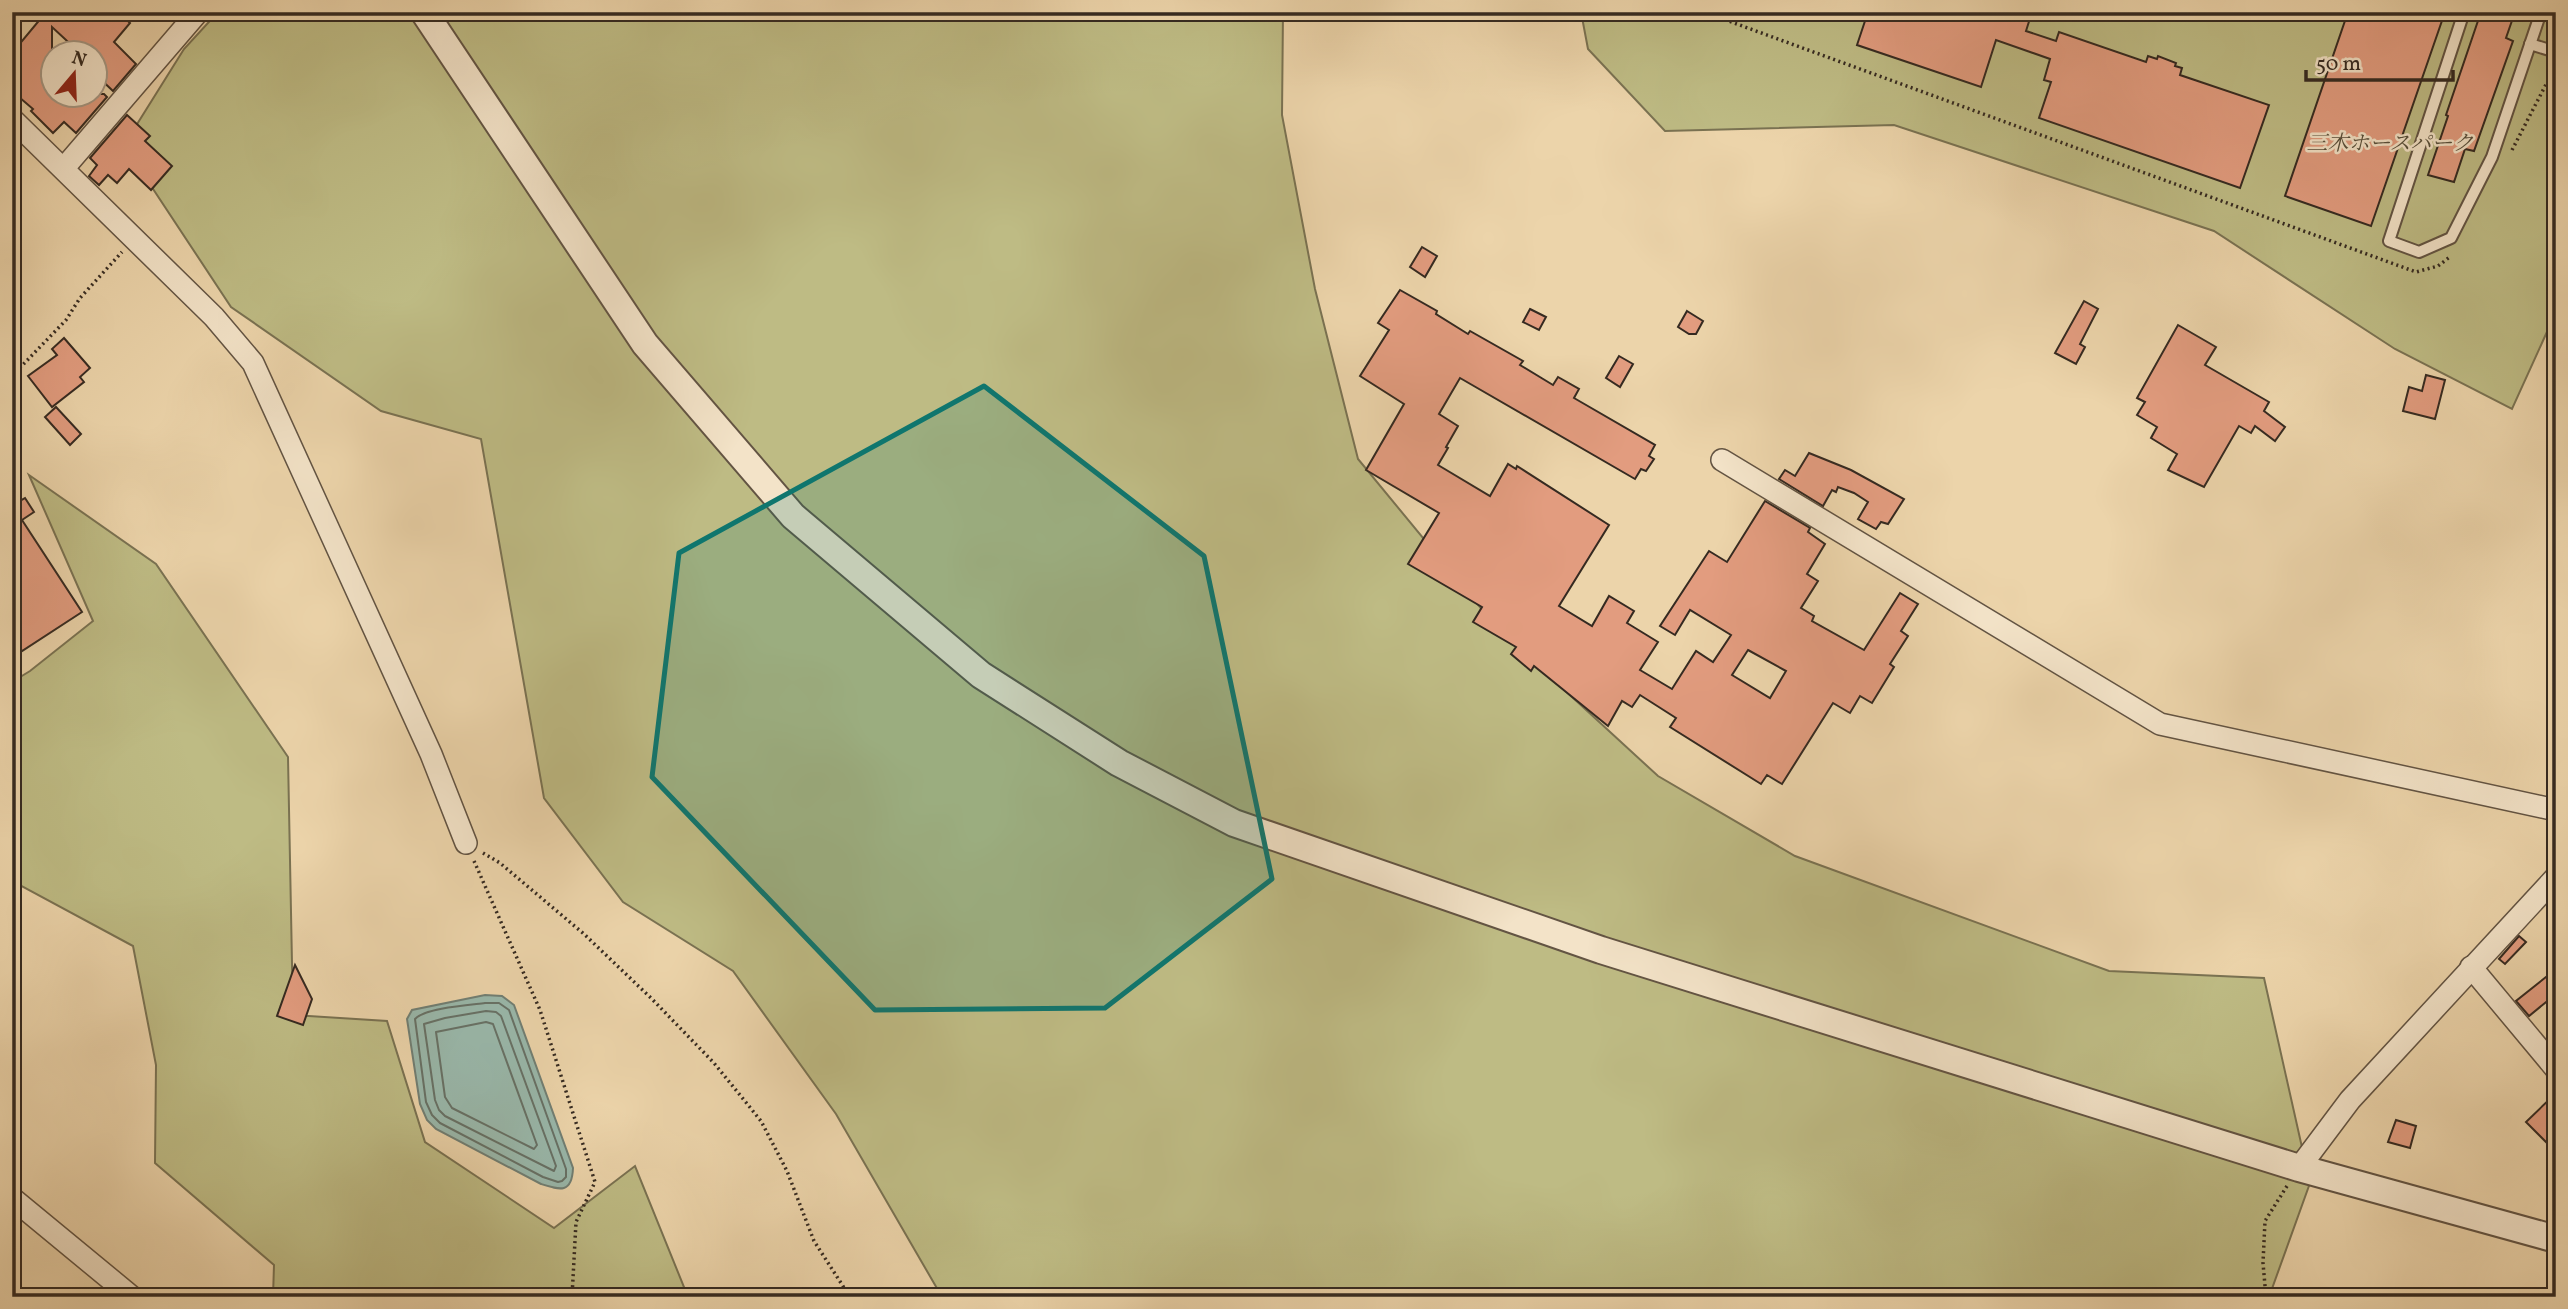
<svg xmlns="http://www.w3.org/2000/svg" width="2568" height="1309" font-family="Vollkorn,'Noto Serif JP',serif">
  <rect width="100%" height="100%" fill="#ecd4aa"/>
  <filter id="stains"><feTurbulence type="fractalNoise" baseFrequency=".00286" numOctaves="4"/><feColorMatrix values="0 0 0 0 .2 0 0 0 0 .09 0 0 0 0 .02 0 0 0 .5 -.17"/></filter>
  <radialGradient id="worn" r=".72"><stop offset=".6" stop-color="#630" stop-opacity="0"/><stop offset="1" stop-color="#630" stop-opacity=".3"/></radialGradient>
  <g fill="#bebb84" stroke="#7a7252" stroke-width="2">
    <polygon points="218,12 1283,12 1282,115 1315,289 1358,459 1498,629 1658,776 1795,856 2109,971 2264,978 2310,1183 2269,1297 942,1297 836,1114 733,971 623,902 544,798 481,439 381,411 231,307 124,145 184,49"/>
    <polygon points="1581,12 2556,12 2556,312 2512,409 2395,349 2214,231 1894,125 1665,131 1588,49"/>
    <polygon points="29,475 156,564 288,757 293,1015 387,1021 425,1142 554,1228 635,1166 688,1297 273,1297 274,1265 155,1163 156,1065 133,946 12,881 12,682 30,671 93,621"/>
  </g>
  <path fill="#99b8ab" stroke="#717f74" stroke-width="2" d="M485 995 502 996 514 1005 573 1168C572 1194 560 1190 541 1184L436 1129 427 1120 420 1104 407 1019 412 1010Z"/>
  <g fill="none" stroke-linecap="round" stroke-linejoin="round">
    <g stroke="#677166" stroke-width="2">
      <path d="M485 1003H499L509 1010 566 1169V1177L562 1181 558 1182 543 1177 440 1123 432 1115 426 1102 415 1019C425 1008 469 1005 485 1003Z"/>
      <polygon points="486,1011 496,1012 501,1016 556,1166 554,1171 445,1116 439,1110 435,1100 424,1024 445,1018"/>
      <polygon points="486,1022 493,1024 537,1145 534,1149 452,1108 445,1097 436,1032"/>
    </g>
  </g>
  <g fill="#e29c7f" stroke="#352a21" stroke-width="2" fill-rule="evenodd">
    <polygon points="37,12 119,12 130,23 114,42 136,64 113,91 94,73 94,52 79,52 52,27 52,94 104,94 107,97 76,133 64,122 53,133 31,111 33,109 12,91 12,53 42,17"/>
    <polygon points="1868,12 2032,12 2026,31 2056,41 2059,32 2146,62 2148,56 2157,59 2158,56 2176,63 2175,66 2182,68 2180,75 2269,105 2240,188 2039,118 2051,82 2044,80 2050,59 1996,40 1981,87 1857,45"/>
    <polygon points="2348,12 2445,12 2371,226 2285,196"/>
    <polygon points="2481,12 2515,12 2506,38 2513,41 2474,151 2465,149 2454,182 2428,175 2448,116 2446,115"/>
    <polygon points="127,115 150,136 145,141 172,166 151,190 129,169 117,183 108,175 99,185 89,176 97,165 90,158"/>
    <polygon points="1422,247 1437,256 1425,277 1410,267"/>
    <path d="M1400 290 1437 311 1436 314 1468 334 1470 331 1523 361 1520 365 1553 385 1558 377 1579 389 1574 398 1655 445 1649 456 1654 459 1646 471 1641 469 1635 479 1460 378 1439 414 1458 426 1446 447 1448 448 1438 465 1490 496 1508 464 1516 469 1517 466 1609 525 1559 606 1592 626 1609 596 1634 611 1627 623 1658 642 1640 670 1672 689 1696 651 1713 662 1731 635 1690 610 1675 635 1660 626 1709 551 1727 562 1765 501 1810 528 1808 532 1825 544 1807 574 1818 581 1801 608 1814 616 1812 621 1864 650 1900 593 1918 604 1901 631 1908 636 1890 664 1894 667 1872 703 1860 696 1850 713 1833 703 1782 784 1767 775 1761 784 1670 727 1676 718 1640 695 1632 707 1622 701 1608 726 1534 666 1531 671 1511 654 1516 647 1473 622 1482 607 1408 564 1439 513 1366 470 1404 404 1360 376 1389 330 1378 323ZM1748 650 1786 671 1770 698 1732 675Z"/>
    <polygon points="2084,301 2098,309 2080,344 2085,347 2076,364 2055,353"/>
    <polygon points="1530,309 1546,317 1539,330 1523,322"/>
    <polygon points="1687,311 1703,321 1696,334 1689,334 1678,327"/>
    <polygon points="2178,325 2216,347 2205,365 2269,402 2264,411 2285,427 2275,441 2255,426 2251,433 2239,426 2204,487 2168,470 2177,454 2151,438 2157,427 2137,415 2145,402 2137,398"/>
    <polygon points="64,338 90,368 80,377 84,382 52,407 28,376 57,355 52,349"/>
    <polygon points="1619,356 1633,364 1620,387 1606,378"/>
    <polygon points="2426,375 2445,380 2435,419 2403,411 2409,387 2422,391"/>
    <polygon points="56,407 81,434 70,445 45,417"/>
    <polygon points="1809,453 1851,470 1904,499 1888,524 1881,522 1876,529 1858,519 1868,502 1854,493 1838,487 1836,492 1832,490 1823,506 1779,479 1785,470 1795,476"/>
    <polygon points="25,498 34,512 22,520 82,612 22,651 12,636 12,505"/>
    <polygon points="2519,936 2526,942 2505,964 2499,959"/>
    <polygon points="295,965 312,999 303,1025 277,1016"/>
    <polygon points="2556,969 2556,994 2529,1016 2516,1001"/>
    <polygon points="2556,1093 2556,1152 2526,1122"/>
    <polygon points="2396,1120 2416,1126 2410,1148 2388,1142"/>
  </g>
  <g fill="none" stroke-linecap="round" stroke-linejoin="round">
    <defs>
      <g id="service">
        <polyline points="2464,12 2389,241 2419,252 2451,238 2492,157 2541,12"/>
        <polyline points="2530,44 2556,52"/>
      </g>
      <g id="minor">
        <polyline points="12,119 214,317 253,363 431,754 466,843"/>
        <polyline points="64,168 198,12"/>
        <polyline points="1722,460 2160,724 2556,810"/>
        <polyline points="2471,967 2556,1069"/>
        <polyline points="2299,1168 2350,1100 2556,877"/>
        <polyline points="12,1198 132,1297"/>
      </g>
      <polyline id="tertiary" points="424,12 645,344 793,516 981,675 1119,763 1234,823 1601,950 2299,1168 2556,1239"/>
    </defs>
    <use href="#service" stroke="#635443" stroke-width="14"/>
    <use href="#minor" stroke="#635443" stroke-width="24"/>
    <use href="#tertiary" stroke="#635443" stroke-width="30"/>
    <g stroke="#352a21" stroke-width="3.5" stroke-dasharray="2 3.5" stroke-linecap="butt">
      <polyline points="1704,12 2416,272 2438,266 2451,256"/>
      <polyline points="2512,150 2555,67"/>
      <polyline points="12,376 66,320 80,298 122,252"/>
      <polyline points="483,853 500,863 584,934 652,999 714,1063 761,1121 787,1171 814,1241 850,1297"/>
      <polyline points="474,861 540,1010 595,1182 576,1222 572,1297"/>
      <polyline points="2266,1297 2263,1263 2265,1221 2287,1186"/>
    </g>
    <use href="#service" stroke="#f3e3c8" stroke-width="10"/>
    <use href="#minor" stroke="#f3e3c8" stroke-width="21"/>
    <use href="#tertiary" stroke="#f3e3c8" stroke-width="26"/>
  </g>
  <path fill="#0f766e" fill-opacity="0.2" stroke="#0f766e" stroke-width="5" stroke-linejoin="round" d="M984 386 1204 556 1272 879 1105 1008 875 1010 652 777 679 553Z"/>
  <g text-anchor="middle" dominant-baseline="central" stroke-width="5" stroke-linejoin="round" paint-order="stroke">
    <g font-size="21" font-style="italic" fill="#574e3a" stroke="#f3e3c8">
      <text x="2390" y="144">三木ホースパーク</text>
    </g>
  </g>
  <rect width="2568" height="1309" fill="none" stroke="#ecd4aa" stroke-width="42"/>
  <rect x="14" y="14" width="2540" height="1281" fill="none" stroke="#352a21" stroke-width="3.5"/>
  <rect x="21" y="21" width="2526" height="1267" fill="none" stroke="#352a21" stroke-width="2"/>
  <g transform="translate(74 74) rotate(19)"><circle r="33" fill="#f3e3c8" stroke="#a79985" stroke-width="2"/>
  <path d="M0-5L12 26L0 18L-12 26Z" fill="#8f2418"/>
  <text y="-10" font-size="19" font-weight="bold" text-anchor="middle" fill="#352a21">N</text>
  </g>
  <path d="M2306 70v10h147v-10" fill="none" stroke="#352a21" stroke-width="3.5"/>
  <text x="2316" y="70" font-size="21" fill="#352a21" stroke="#f3e3c8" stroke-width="5" paint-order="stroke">50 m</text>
  <rect width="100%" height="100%" filter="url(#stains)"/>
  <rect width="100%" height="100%" fill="url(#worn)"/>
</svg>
